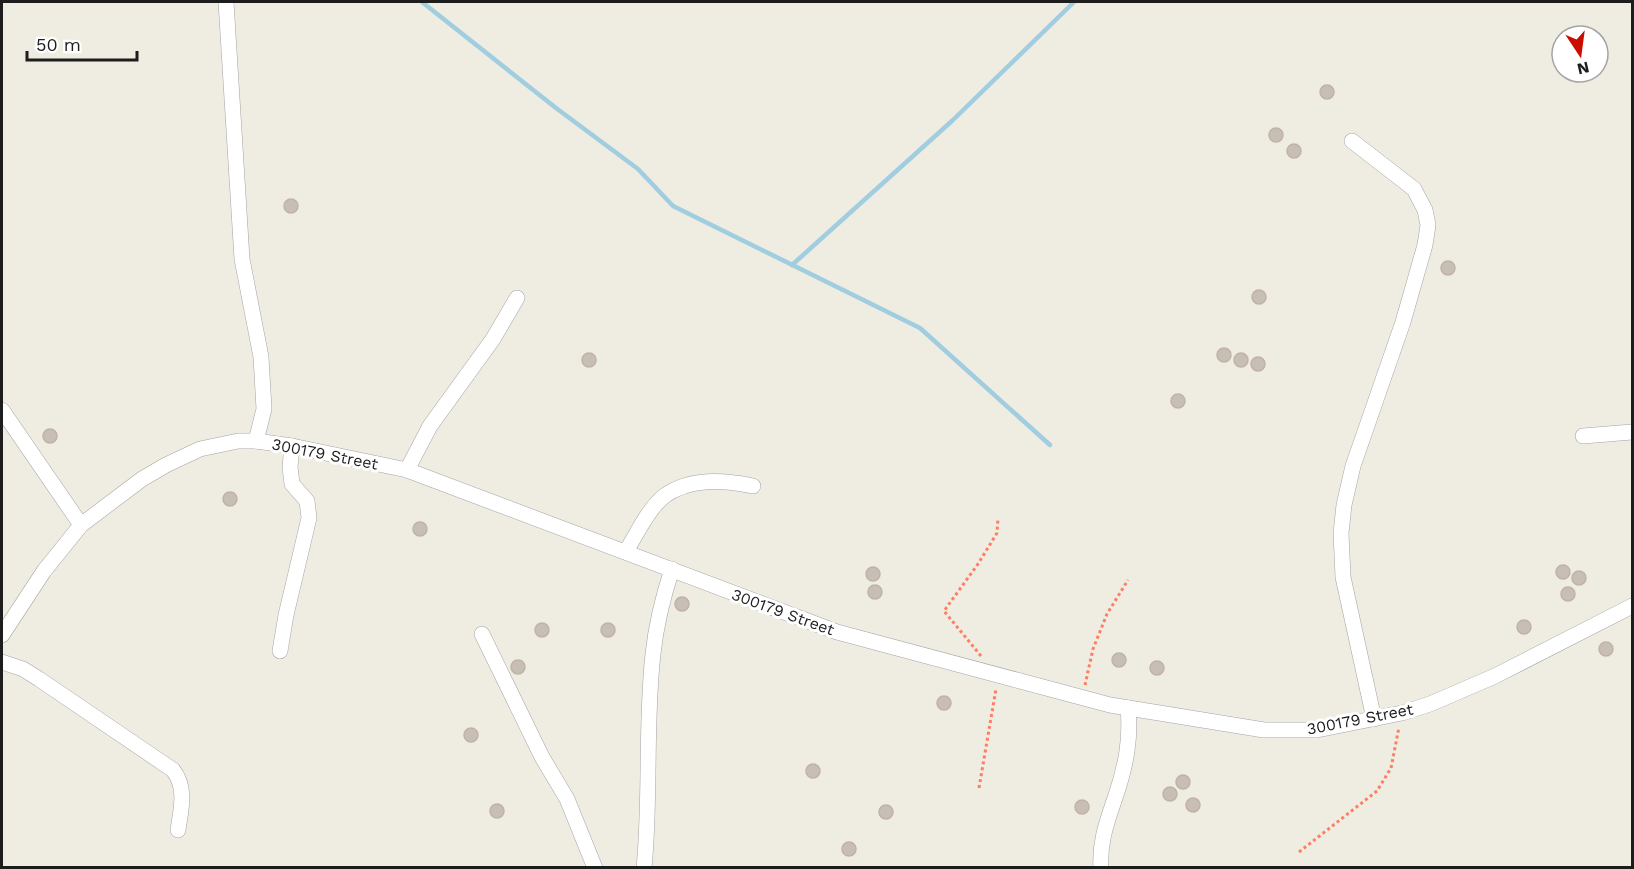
<svg xmlns="http://www.w3.org/2000/svg" width="1634" height="869" font-family="'Work Sans',sans-serif">
  <style>
    .lines { fill: none; stroke-linecap: round; stroke-linejoin: round }
    .stream { stroke: #a0cddf; stroke-width: 4.5 }
    .building { fill: #c7beb5; stroke: #c1b3a4; stroke-width: 1.5 }
    .street-casing { stroke: #a4a4a4; stroke-width: 16 }
    .path { stroke: #ff7e63; stroke-width: 3; stroke-dasharray: 3 3; stroke-linecap: butt }
    .street { stroke: #fff; stroke-width: 15 }
    .labels { text-anchor: middle; dominant-baseline: central; stroke-width: 6; stroke-linejoin: round; paint-order: stroke }
    .street-label { font-size: 16px; fill: #1d1d1d; stroke: #fff }
  </style>
  <rect width="100%" height="100%" fill="#efece2"/>
  <g class="lines">
    <g class="stream">
      <path d="M422 2 556 108 638 169 673 206 920 328 1050 445"/>
      <path d="M792 265 953 120 1074 2"/>
    </g>
  </g>
  <g class="building">
    <circle cx="1327" cy="92" r="7"/>
    <circle cx="1276" cy="135" r="7"/>
    <circle cx="1294" cy="151" r="7"/>
    <circle cx="291" cy="206" r="7"/>
    <circle cx="1448" cy="268" r="7"/>
    <circle cx="1259" cy="297" r="7"/>
    <circle cx="1224" cy="355" r="7"/>
    <circle cx="589" cy="360" r="7"/>
    <circle cx="1241" cy="360" r="7"/>
    <circle cx="1258" cy="364" r="7"/>
    <circle cx="1178" cy="401" r="7"/>
    <circle cx="50" cy="436" r="7"/>
    <circle cx="230" cy="499" r="7"/>
    <circle cx="420" cy="529" r="7"/>
    <circle cx="1563" cy="572" r="7"/>
    <circle cx="873" cy="574" r="7"/>
    <circle cx="1579" cy="578" r="7"/>
    <circle cx="875" cy="592" r="7"/>
    <circle cx="1568" cy="594" r="7"/>
    <circle cx="682" cy="604" r="7"/>
    <circle cx="1524" cy="627" r="7"/>
    <circle cx="608" cy="630" r="7"/>
    <circle cx="542" cy="630" r="7"/>
    <circle cx="1606" cy="649" r="7"/>
    <circle cx="1119" cy="660" r="7"/>
    <circle cx="518" cy="667" r="7"/>
    <circle cx="1157" cy="668" r="7"/>
    <circle cx="944" cy="703" r="7"/>
    <circle cx="471" cy="735" r="7"/>
    <circle cx="813" cy="771" r="7"/>
    <circle cx="1183" cy="782" r="7"/>
    <circle cx="1170" cy="794" r="7"/>
    <circle cx="1193" cy="805" r="7"/>
    <circle cx="1082" cy="807" r="7"/>
    <circle cx="497" cy="811" r="7"/>
    <circle cx="886" cy="812" r="7"/>
    <circle cx="849" cy="849" r="7"/>
  </g>
  <g class="lines">
    <defs>
      <g id="street">
        <path d="M226 2 242 259 261 357 264 409 256 441"/>
        <path d="M1352 141 1414 189 1425 210 1428 225 1425 245 1403 322 1353 466 1344 505 1341 533 1343 577 1374 719"/>
        <path d="M2 410 81 525"/>
        <path d="M1583 436 1632 432"/>
        <path d="M407 470 430 426 493 339 517 298"/>
        <path d="M626 551C637 534 647 511 663 497 689 477 724 480 753 486"/>
        <path d="M482 634 542 757 567 799 595 868"/>
        <path d="M2 635 44 571 81 525 142 479 166 465 200 449 238 441H256L292 446 407 470 837 632 1110 705 1264 730H1317L1402 713 1430 704 1495 676 1632 606"/>
        <path d="M280 651 286 615 309 518 307 501 292 484 290 467 292 446"/>
        <path d="M2 662 23 669 39 679 173 770C187 788 181 809 178 830"/>
        <path d="M644 868C651 797 645 725 653 654 656 625 663 597 672 569"/>
        <path d="M1101 868C1099 841 1108 819 1116 795 1126 765 1131 739 1128 708"/>
      </g>
    </defs>
    <use href="#street" class="street-casing"/>
    <g class="path">
      <path d="M981 656 944 611 978 564 997 533 998 518"/>
      <path d="M1085 685 1093 649 1107 614 1128 580"/>
      <path d="M979 788 996 689"/>
      <path d="M1299 852 1377 791 1391 768 1399 727"/>
    </g>
    <use href="#street" class="street"/>
  </g>
  <g class="labels">
    <g class="street-label">
      <text transform="translate(325 454) rotate(11)">300179 Street</text>
      <text transform="translate(783 612) rotate(20)">300179 Street</text>
      <text transform="translate(1360 719) rotate(-11)">300179 Street</text>
    </g>
  </g>
  <rect width="1634" height="869" fill="none" stroke="#1d1d1d" stroke-width="6"/>
  <g transform="translate(1580 54) rotate(167)"><circle r="28" fill="#ffffff" stroke="#a5a5a5" stroke-width="1.5"/>
  <path d="M0-4.5L10 22L0 15L-10 22Z" fill="#ca0d00"/>
  <text y="-9" font-size="16" font-weight="bold" text-anchor="middle" fill="#1d1d1d">N</text>
  </g>
  <path d="M27 51v9h110v-9" fill="none" stroke="#1d1d1d" stroke-width="3"/>
  <text x="36" y="51" font-size="18" fill="#1d1d1d" stroke="#ffffff" stroke-width="4.5" paint-order="stroke">50 m</text>
</svg>
